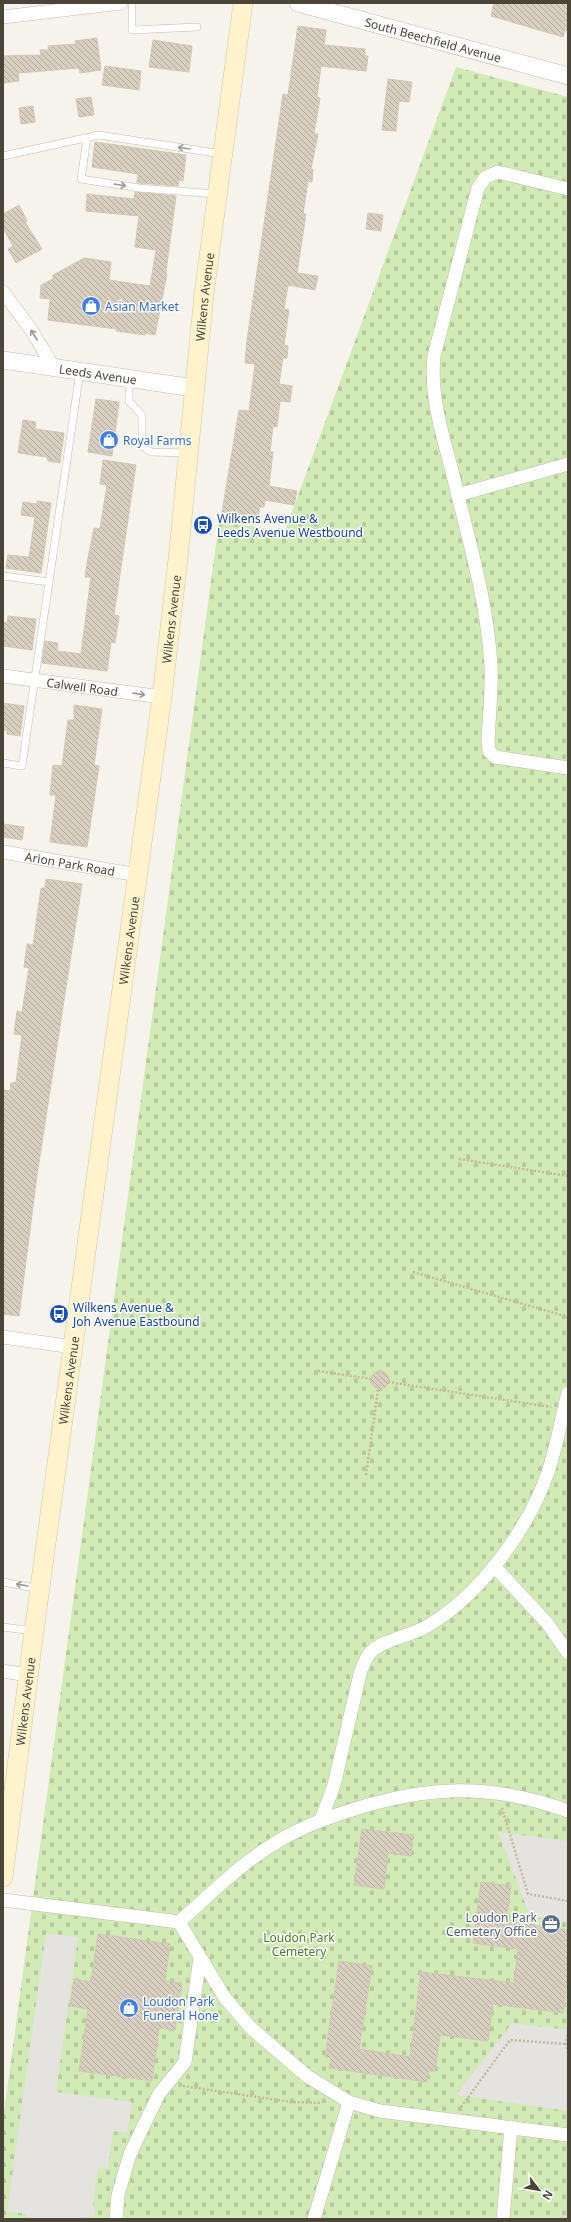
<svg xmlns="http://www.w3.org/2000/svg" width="571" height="2222" font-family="'Noto Sans',sans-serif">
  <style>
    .cemetery { fill: url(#cemetery-stones) }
    .parking { fill: #e5e3e0 }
    .building { fill: url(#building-back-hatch); stroke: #d3c7b4 }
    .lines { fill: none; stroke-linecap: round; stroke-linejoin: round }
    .service-casing { stroke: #c2bbae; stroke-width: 8 }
    .minor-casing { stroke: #c2bbae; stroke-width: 14 }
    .tertiary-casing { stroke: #c2bbae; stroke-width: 18 }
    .secondary-casing { stroke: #d6c79b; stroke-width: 20 }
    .path { stroke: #c4b79f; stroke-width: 2.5; stroke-dasharray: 2 2; stroke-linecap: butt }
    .service { stroke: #fff; stroke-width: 7 }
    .minor { stroke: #fff; stroke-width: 13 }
    .tertiary { stroke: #fff; stroke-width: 17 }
    .secondary { stroke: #fff3cd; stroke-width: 19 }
    .oneway { stroke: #9c9892 }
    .labels { text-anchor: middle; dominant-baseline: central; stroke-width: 3; stroke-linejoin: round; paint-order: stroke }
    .street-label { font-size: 12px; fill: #4b4439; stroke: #fff }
    .shop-label { font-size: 12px; fill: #366cbe; stroke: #fff; text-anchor: start }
    .transit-label { font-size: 12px; fill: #164399; stroke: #fff; text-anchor: start }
    .service-label { font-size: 12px; fill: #4e5e75; stroke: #fff; text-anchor: end }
    .park-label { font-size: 12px; fill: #4a7f2a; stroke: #fff }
  </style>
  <defs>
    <pattern id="cemetery-stones" width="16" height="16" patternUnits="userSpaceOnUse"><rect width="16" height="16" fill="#d2eab5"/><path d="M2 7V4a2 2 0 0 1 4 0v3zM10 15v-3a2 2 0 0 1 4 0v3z" fill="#b6ca9c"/></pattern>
    <pattern id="building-back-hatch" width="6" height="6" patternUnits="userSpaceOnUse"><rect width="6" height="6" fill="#d8cfc1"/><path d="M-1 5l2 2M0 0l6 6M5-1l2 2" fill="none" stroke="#b1aa9e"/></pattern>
  </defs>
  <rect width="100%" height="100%" fill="#f6f3ec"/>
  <path class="cemetery" d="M456 67 568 97V2219H3V2120L219 522 285 531Z"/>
  <g class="parking">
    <path d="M498 1832 568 1841V1922L530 1917Z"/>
    <path d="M46 1933 78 1937 56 2092 132 2102 127 2133 113 2131 108 2169 98 2168 93 2203 96 2215 79 2219H28L26 2214 7 2211Z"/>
    <path d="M512 2023 568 2030V2111L456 2095Z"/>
  </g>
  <g class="building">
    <path d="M494 3H568V31L565 30 563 37 491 16Z"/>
    <path d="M298 26 326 30 324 45 365 49V56H368L366 71 321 66 317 97 320 98 314 134H318L311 169H313L312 182 308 181 303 214H306L297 273 318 276 315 290 288 285 284 309 289 310 284 345 288 346 287 358H283L279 384 292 386 290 402 280 401 277 427 273 426 270 452H273L269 486 297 491 294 505 265 500 264 507H260L258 517 222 512 239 410 249 411 255 364 245 363 247 340 283 94 288 95Z"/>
    <path d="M97 38 101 70 80 73 79 68 18 73 19 81 3 83V56L41 55 40 50H49L48 46 76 44 75 41Z"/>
    <path d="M153 40 192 46 189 72 149 67Z"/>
    <path d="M105 66 141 71 139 90 102 85Z"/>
    <path d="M388 79 412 82 409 102 399 101 396 131 382 130Z"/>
    <path d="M91 97 94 115 79 117 76 99Z"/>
    <path d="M33 106 35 122 21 124 19 108Z"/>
    <path d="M95 142 186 155 183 181 179 180 178 186 140 183H137L138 174 92 167Z"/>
    <path d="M135 192 176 196 167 264 166 274H167L155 335 145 333V335L116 331V329L48 320 50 299 40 298 41 285 53 279V275L84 258 111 262 109 280 150 286 156 250 135 247 139 216 86 211 87 194 134 199Z"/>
    <path d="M19 205 27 221 25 222 42 249 16 263 8 249 13 246 12 244 3 228V214Z"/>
    <path d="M368 213 383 215 381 231 366 229Z"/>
    <path d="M96 399 119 402 112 456 88 452Z"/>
    <path d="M23 420 36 422 35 429 64 433 60 463 48 461 47 457 18 453Z"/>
    <path d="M103 460 136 465 114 615 119 616 115 643 111 642 107 671 42 663 45 641 58 643 57 651 81 654 91 577H85L87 563 94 528 100 529 107 485 100 484Z"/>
    <path d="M37 501 51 503 41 573 6 568 8 555 29 557 35 517 21 515 23 502 37 504Z"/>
    <path d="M8 616 36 619 32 650 3 646V622L7 623Z"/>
    <path d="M3 703 24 706 20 736 7 734V730H3Z"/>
    <path d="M74 705 102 709 94 765 99 766 87 847 50 842 56 795H50L53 765 62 766 68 720H74Z"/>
    <path d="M3 824 24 827 22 840 3 837Z"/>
    <path d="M46 879 82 884 37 1175 19 1316 3 1314V1097L4 1090 10 1091 11 1083 16 1082 22 1035 14 1034 17 1011 22 1012 29 968 24 967 27 944 33 945 41 888H45Z"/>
    <circle cx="380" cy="1380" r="9"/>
    <path d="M362 1829 413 1835 411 1856 388 1853 384 1889 354 1885Z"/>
    <path d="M481 1882 511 1886 506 1922 568 1930V1974L563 2013 493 2004 488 2041 440 2035 435 2071H429L427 2082 329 2068 331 2058 325 2057 339 1961 372 1966 359 2049 410 2057 421 1972 514 1983 518 1949 473 1943Z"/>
    <path d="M98 1934 170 1944 165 1981 182 1983 175 2030 159 2028 152 2081 79 2071 88 2009 70 2006 74 1979 91 1982Z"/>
  </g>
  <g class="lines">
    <defs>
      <g id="service">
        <path d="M132 3V30L197 27"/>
        <path d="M87 138 81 179 139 188 217 194"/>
        <path d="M3 156 99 135 222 154"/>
        <path d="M129 378V401L142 415V446L151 452 188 453"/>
        <path d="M3 576 49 582"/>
        <path d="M3 763 22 766 80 371"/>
        <path d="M3 1582 40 1589"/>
        <path d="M3 1627 33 1631"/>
      </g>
      <g id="minor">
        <path d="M3 17 121 3"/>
        <path d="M568 189 498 172 486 177 478 188 434 356C429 404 448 449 458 496 472 551 488 609 491 666 492 691 489 717 488 742L489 751 495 757 568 768"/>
        <path d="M3 292 32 331 54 368"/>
        <path d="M458 495 568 464"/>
        <path id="s1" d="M3 676 162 697"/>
        <path id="s2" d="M3 852 138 875"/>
        <path d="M3 1337 73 1347"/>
        <path d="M494 1566 547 1623 568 1653"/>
        <path d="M3 1671 28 1675"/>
        <path d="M321 1820 334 1785 361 1670C364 1665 366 1658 369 1654 382 1639 413 1636 429 1625 481 1594 529 1528 548 1472 557 1446 561 1419 568 1393"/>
        <path d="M3 1900 179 1922C209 1896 238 1866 272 1845 295 1830 323 1819 349 1811 427 1785 491 1783 568 1811"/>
        <path d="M179 1922 225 1998 251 2028 307 2076 349 2102 380 2111 568 2135"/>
        <path d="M116 2219 118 2195 130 2154 159 2094 185 2062 200 1958"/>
        <path d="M314 2219 349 2102"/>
        <path d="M503 2219 511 2127"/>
      </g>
      <g id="tertiary">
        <path id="s3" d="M298 3 568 76"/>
        <path id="s4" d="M3 360 194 388"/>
      </g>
      <g id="secondary">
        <path id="s5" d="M3 1877 34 1631 162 697 178 559 204 294 243 3"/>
      </g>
    </defs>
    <use href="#service" class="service-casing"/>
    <use href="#minor" class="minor-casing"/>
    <use href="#tertiary" class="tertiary-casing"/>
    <use href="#secondary" class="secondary-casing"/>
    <g class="path">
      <path d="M459 1159 568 1176"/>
      <path d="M413 1272 568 1317"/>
      <path d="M318 1371 372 1379"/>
      <path d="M388 1382 551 1407"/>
      <path d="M366 1475 378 1390"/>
      <path d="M502 1808 528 1894 568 1901"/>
      <path d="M568 2031 566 2044 568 2051"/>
      <path d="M183 2086 291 2102 322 2103"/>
      <path d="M461 2107 510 2040 566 2044"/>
    </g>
    <use href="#service" class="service"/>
    <use href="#minor" class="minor"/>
    <use href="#tertiary" class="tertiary"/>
    <use href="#secondary" class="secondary"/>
  </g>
  <defs><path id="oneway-shaft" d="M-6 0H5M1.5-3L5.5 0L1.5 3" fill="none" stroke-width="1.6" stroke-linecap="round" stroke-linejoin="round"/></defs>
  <g class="oneway">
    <use href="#oneway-shaft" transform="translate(184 148) rotate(-171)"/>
    <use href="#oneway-shaft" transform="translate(120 185) rotate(9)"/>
    <use href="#oneway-shaft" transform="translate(34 335) rotate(-123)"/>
    <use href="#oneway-shaft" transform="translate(139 694) rotate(8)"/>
    <use href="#oneway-shaft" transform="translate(22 1585) rotate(-170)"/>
  </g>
  <defs>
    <symbol id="shop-disc" viewBox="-11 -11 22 22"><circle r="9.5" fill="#3f7fe0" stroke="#fff"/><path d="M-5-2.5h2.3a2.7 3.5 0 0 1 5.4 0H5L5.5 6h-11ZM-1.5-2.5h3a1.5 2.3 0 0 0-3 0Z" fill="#fff"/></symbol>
    <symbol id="bus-disc" viewBox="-11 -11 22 22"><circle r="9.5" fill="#1a4fb4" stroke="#fff"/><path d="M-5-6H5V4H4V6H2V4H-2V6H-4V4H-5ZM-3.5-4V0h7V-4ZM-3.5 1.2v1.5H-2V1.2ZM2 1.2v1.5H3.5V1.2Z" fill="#fff"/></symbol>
    <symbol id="office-disc" viewBox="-11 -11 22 22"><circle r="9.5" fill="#5c6f8a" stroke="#fff"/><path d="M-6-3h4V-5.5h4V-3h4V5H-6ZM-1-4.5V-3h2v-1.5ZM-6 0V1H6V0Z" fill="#fff"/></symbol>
  </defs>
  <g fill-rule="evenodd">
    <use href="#shop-disc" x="80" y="295" width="22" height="22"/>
    <use href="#shop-disc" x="98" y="429" width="22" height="22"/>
    <use href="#bus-disc" x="192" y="514" width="22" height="22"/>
    <use href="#bus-disc" x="48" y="1303" width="22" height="22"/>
    <use href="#office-disc" x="540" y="1913" width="22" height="22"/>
    <use href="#shop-disc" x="118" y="1997" width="22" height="22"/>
  </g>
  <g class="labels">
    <g class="street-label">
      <text stroke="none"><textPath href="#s3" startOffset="140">South Beechfield Avenue</textPath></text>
      <text stroke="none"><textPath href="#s5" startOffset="1593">Wilkens Avenue</textPath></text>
      <text stroke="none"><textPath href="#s4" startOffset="96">Leeds Avenue</textPath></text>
      <text stroke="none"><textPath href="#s5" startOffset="1269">Wilkens Avenue</textPath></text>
      <text stroke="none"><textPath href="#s1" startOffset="80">Calwell Road</textPath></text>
      <text stroke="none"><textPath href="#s2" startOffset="68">Arion Park Road</textPath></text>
      <text stroke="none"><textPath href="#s5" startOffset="945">Wilkens Avenue</textPath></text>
      <text stroke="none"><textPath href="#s5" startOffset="501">Wilkens Avenue</textPath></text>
      <text stroke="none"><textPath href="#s5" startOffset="177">Wilkens Avenue</textPath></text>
    </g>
    <g class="shop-label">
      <text x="105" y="306">Asian Market</text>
      <text x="123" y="440">Royal Farms</text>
      <text x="143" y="2001">Loudon Park<tspan x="143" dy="14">Funeral Hone</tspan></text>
    </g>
    <g class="transit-label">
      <text x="217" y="518">Wilkens Avenue &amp;<tspan x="217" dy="14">Leeds Avenue Westbound</tspan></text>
      <text x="73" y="1307">Wilkens Avenue &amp;<tspan x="73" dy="14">Joh Avenue Eastbound</tspan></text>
    </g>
    <g class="service-label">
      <text x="537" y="1917">Loudon Park<tspan x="537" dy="14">Cemetery Office</tspan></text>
    </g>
    <g class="park-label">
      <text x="299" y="1937">Loudon Park<tspan x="299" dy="14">Cemetery</tspan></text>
    </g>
  </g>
  <rect width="571" height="2222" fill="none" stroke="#4b4439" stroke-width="8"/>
  <g transform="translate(539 2190) rotate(121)" stroke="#ffffff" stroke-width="3" paint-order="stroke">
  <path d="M0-3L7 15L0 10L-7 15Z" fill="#4b4439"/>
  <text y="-6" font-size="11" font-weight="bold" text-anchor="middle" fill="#4b4439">N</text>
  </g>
</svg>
